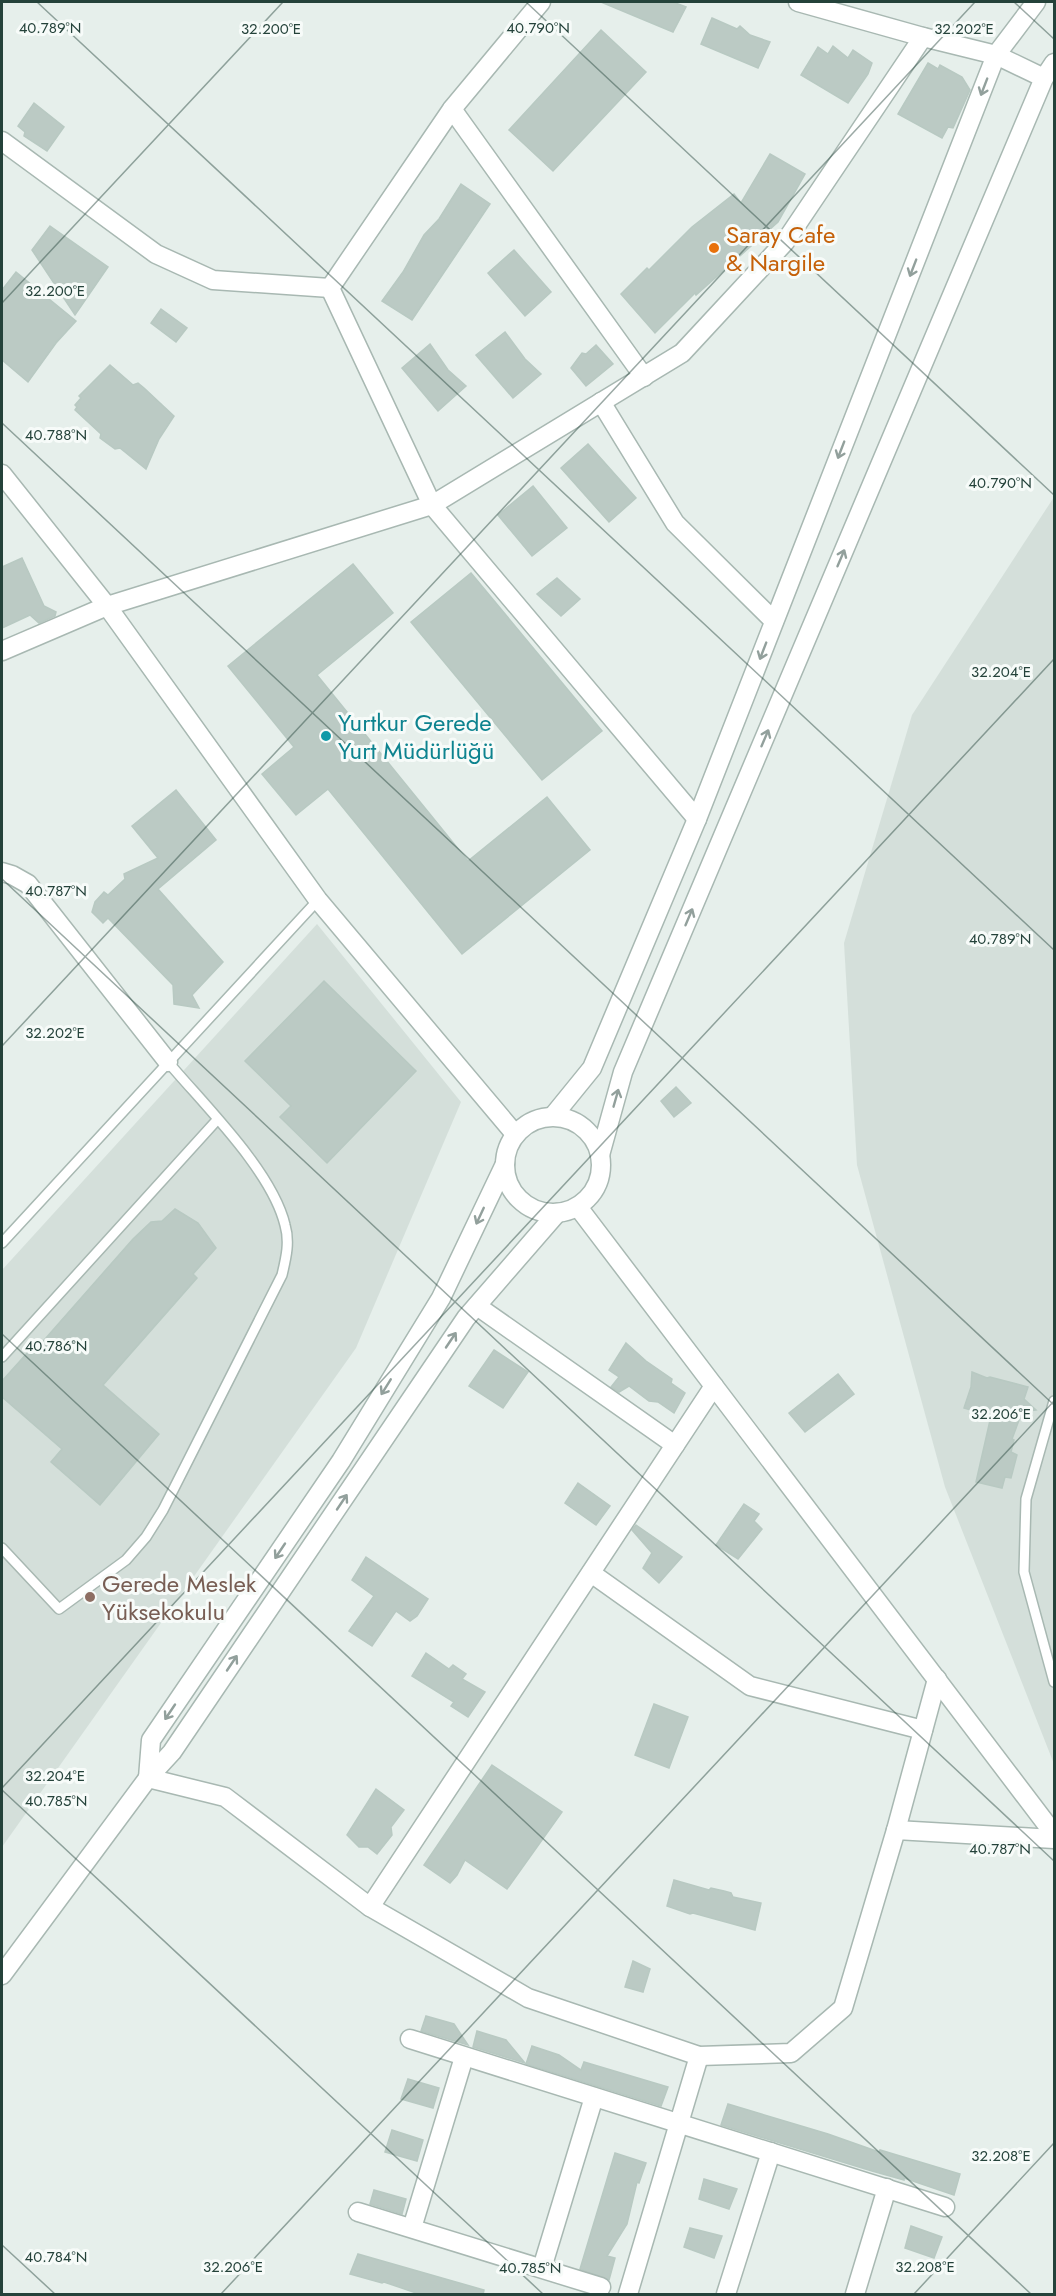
<svg xmlns="http://www.w3.org/2000/svg" width="1056" height="2296" font-family="Jost,sans-serif">
  <style>
    .built { fill: #d4dfda }
    .building { fill: #bbcac4; stroke: #b8c9c2; stroke-width: 1.5 }
    .lines { fill: none; stroke-linecap: round; stroke-linejoin: round }
    .service-casing { stroke: #a8b8b2; stroke-width: 12 }
    .minor-casing { stroke: #a8b8b2; stroke-width: 21 }
    .tertiary-casing { stroke: #a8b8b2; stroke-width: 21 }
    .service { stroke: #fff; stroke-width: 9 }
    .minor { stroke: #fff; stroke-width: 18 }
    .tertiary { stroke: #fff; stroke-width: 18 }
    .oneway { stroke: #92a09c }
    .ticks { fill: none; stroke: #24423a; stroke-width: 1.5; stroke-opacity: 0.45 }
    .food-dot { fill: #e8710a; stroke: #f7fbf9; stroke-width: 2 }
    .culture-dot { fill: #0f9aa8; stroke: #f7fbf9; stroke-width: 2 }
    .education-dot { fill: #8d6e63; stroke: #f7fbf9; stroke-width: 2 }
    .labels { text-anchor: middle; dominant-baseline: central; stroke-width: 6; stroke-linejoin: round; paint-order: stroke }
    .food-label { font-size: 24px; fill: #c56008; stroke: #f7fbf9; text-anchor: start }
    .culture-label { font-size: 24px; fill: #0d838f; stroke: #f7fbf9; text-anchor: start }
    .education-label { font-size: 24px; fill: #785e54; stroke: #f7fbf9; text-anchor: start }
    .ticks-label { font-size: 15px; text-anchor: middle; fill: #24423a; stroke: #f7fbf9; stroke-width: 6; stroke-linejoin: round; paint-order: stroke }
  </style>
  <rect width="100%" height="100%" fill="#e6efeb"/>
  <g class="built">
    <path d="M1054 497V1764L945 1487 857 1165 844 943 912 715Z"/>
    <path d="M317 924 461 1102 356 1348 2 1847V1270Z"/>
  </g>
  <g class="building">
    <path d="M601 2H673L686 7 673 32Z"/>
    <path d="M712 18 737 29 740 26 750 35 770 42 758 68 701 44Z"/>
    <path d="M601 30 646 72 553 171 509 130Z"/>
    <path d="M833 46 848 58 853 50 872 63 868 74 848 103 801 75 818 47 828 54Z"/>
    <path d="M928 63 938 69 940 65 962 77 970 90 953 128 948 127 942 138 898 114Z"/>
    <path d="M34 103 64 127 47 151 24 136 25 132 18 126Z"/>
    <path d="M770 154 805 174 778 222 696 295 695 293 655 333 621 294 647 268 649 270 692 227 734 194 741 203Z"/>
    <path d="M461 184 490 204 412 320 382 301 403 272 424 235 439 219Z"/>
    <path d="M50 226 108 267 75 315 32 250Z"/>
    <path d="M514 250 551 292 525 316 488 273Z"/>
    <path d="M16 272 76 321 56 343 28 382 2 360V290Z"/>
    <path d="M161 309 187 328 176 342 151 323Z"/>
    <path d="M505 332 525 359 541 374 513 398 476 355Z"/>
    <path d="M430 344 448 370 466 386 438 411 402 368Z"/>
    <path d="M596 345 613 364 586 386 571 368 582 353 586 354Z"/>
    <path d="M110 365 133 385 138 383 144 388 174 416 159 439 146 469 120 448 115 449 100 438 101 434 75 410 77 407 75 405 81 398 79 396Z"/>
    <path d="M588 444 636 498 609 522 561 468Z"/>
    <path d="M533 486 567 528 532 556 498 515Z"/>
    <path d="M22 558 44 606 56 612 55 616 39 623 30 615 2 628V567Z"/>
    <path d="M353 564 393 613 317 675 468 861 547 797 590 850 462 954 328 789 296 815 262 774 294 747 228 666Z"/>
    <path d="M471 573 602 731 542 780 411 622Z"/>
    <path d="M557 578 580 599 561 616 537 594Z"/>
    <path d="M176 790 216 840 158 889 223 962 192 995 199 1008 174 1004 173 985 108 918 103 923 92 912 95 902 104 892 108 895 125 879 124 874 158 858 132 826Z"/>
    <path d="M324 981 416 1071 327 1163 280 1117 291 1106 245 1061Z"/>
    <path d="M676 1087 691 1103 674 1117 661 1101Z"/>
    <path d="M175 1209 198 1223 216 1248 193 1274 197 1278 103 1385 159 1434 100 1505 51 1462 62 1449 2 1397V1381L28 1352 31 1355 133 1239 151 1222 162 1221Z"/>
    <path d="M626 1343 646 1361 672 1379 671 1383 685 1393 674 1413 658 1402 649 1401 629 1386 619 1392 611 1387 619 1377 609 1370Z"/>
    <path d="M494 1350 528 1372 503 1408 469 1386Z"/>
    <path d="M972 1372 987 1378 990 1377 1028 1387 1024 1399 1036 1410 1022 1412 1012 1439 1014 1440 1011 1452 1017 1455 1011 1478 1005 1477 1002 1488 976 1482 991 1416 964 1408 971 1387Z"/>
    <path d="M838 1374 854 1394 805 1432 789 1413Z"/>
    <path d="M578 1483 610 1506 596 1525 565 1503Z"/>
    <path d="M744 1504 759 1514 754 1521 762 1529 738 1559 716 1545Z"/>
    <path d="M636 1525 682 1557 659 1583 643 1568 652 1553 632 1530Z"/>
    <path d="M366 1557 428 1599 417 1616 410 1621 396 1611 372 1646 349 1631 374 1596 352 1580Z"/>
    <path d="M426 1653 449 1669 453 1665 466 1674 462 1679 485 1692 468 1717 451 1706 454 1702 412 1676Z"/>
    <path d="M654 1704 688 1717 669 1768 635 1755Z"/>
    <path d="M492 1765 562 1812 507 1889 465 1860 457 1875 450 1883 424 1865Z"/>
    <path d="M376 1789 404 1810 391 1827 392 1835 377 1854 368 1847H359L347 1835Z"/>
    <path d="M674 1880 709 1890 711 1888 724 1891 731 1893 733 1897 761 1903 755 1930 693 1913 690 1914 667 1906Z"/>
    <path d="M633 1961 650 1969 643 1992 625 1987Z"/>
    <path d="M426 2016 454 2024 468 2045 421 2031Z"/>
    <path d="M477 2031 506 2040 525 2063 473 2047Z"/>
    <path d="M532 2046 559 2055 581 2070 584 2062 668 2087 661 2106 526 2064Z"/>
    <path d="M408 2079 439 2088 433 2108 401 2099Z"/>
    <path d="M728 2104 828 2134 879 2152 880 2150 960 2174 954 2195 904 2178V2180L872 2171 721 2125Z"/>
    <path d="M392 2130 423 2140 417 2161 385 2152Z"/>
    <path d="M615 2153 646 2163 639 2183 637 2182 627 2224 607 2256 615 2258 609 2280 580 2269Z"/>
    <path d="M704 2179 737 2189 729 2209 699 2199Z"/>
    <path d="M374 2190 406 2199 402 2214 370 2204Z"/>
    <path d="M911 2226 942 2237 934 2258 905 2248Z"/>
    <path d="M690 2228 722 2236 714 2258 684 2247Z"/>
    <path d="M358 2254 484 2290 483 2295H422L384 2282 382 2283 350 2274Z"/>
  </g>
  <g class="lines">
    <defs>
      <g id="service">
        <path d="M2 1243 318 900"/>
        <path d="M2 1357 217 1120"/>
        <path d="M1054 1401 1026 1499 1024 1572 1054 1682"/>
        <path d="M2 1548 59 1609 126 1560 146 1537 163 1510 282 1275C286 1258 290 1242 285 1225 272 1171 205 1106 168 1062"/>
      </g>
      <g id="minor">
        <path d="M541 2 452 109 330 288 432 505 697 819"/>
        <path d="M798 2 923 37 996 55 1044 78"/>
        <path d="M452 109 644 377"/>
        <path d="M2 141 156 254 213 280 330 288"/>
        <path d="M601 402 675 523 774 621"/>
        <path d="M2 474 107 606 2 651"/>
        <path d="M2 872 12 875 28 884 168 1062"/>
        <path d="M515 1134 318 900 107 606 432 505 682 353 785 242 923 37"/>
        <path d="M477 1306 675 1445"/>
        <path d="M591 1573 750 1686 923 1730"/>
        <path d="M148 1778 225 1797 370 1907 528 1998 699 2056 791 2053 843 2008 896 1830 1054 1839"/>
        <path d="M896 1830 937 1679"/>
        <path d="M370 1907 714 1386"/>
        <path d="M410 2039 945 2207"/>
        <path d="M358 2212 601 2287"/>
        <path d="M412 2228 464 2057"/>
        <path d="M542 2268 594 2097"/>
        <path d="M628 2294 699 2056"/>
        <path d="M726 2294 771 2152"/>
        <path d="M855 2294 887 2188"/>
      </g>
      <g id="tertiary">
        <path d="M553 1116 592 1068 697 819 996 55 1036 2"/>
        <circle cx="553" cy="1165" r="48"/>
        <path d="M600 1155 623 1072 1044 78 1054 63"/>
        <path d="M578 1207 1054 1834"/>
        <path d="M148 1778 151 1740 341 1461 441 1298 505 1164"/>
        <path d="M2 1975 148 1778 172 1752 466 1318 557 1213"/>
      </g>
    </defs>
    <use href="#service" class="service-casing"/>
    <use href="#minor" class="minor-casing"/>
    <use href="#tertiary" class="tertiary-casing"/>
    <use href="#service" class="service"/>
    <use href="#minor" class="minor"/>
    <use href="#tertiary" class="tertiary"/>
  </g>
  <defs><path id="oneway-shaft" d="M-6 0H5M1.5-3L5.5 0L1.5 3" fill="none" stroke-width="1.6" stroke-linecap="round" stroke-linejoin="round" transform="scale(1.5)"/></defs>
  <g class="oneway">
    <use href="#oneway-shaft" transform="translate(984 87) rotate(111)"/>
    <use href="#oneway-shaft" transform="translate(913 268) rotate(111)"/>
    <use href="#oneway-shaft" transform="translate(841 450) rotate(111)"/>
    <use href="#oneway-shaft" transform="translate(841 558) rotate(-67)"/>
    <use href="#oneway-shaft" transform="translate(763 651) rotate(111)"/>
    <use href="#oneway-shaft" transform="translate(765 738) rotate(-67)"/>
    <use href="#oneway-shaft" transform="translate(689 917) rotate(-67)"/>
    <use href="#oneway-shaft" transform="translate(616 1098) rotate(-74)"/>
    <use href="#oneway-shaft" transform="translate(480 1216) rotate(115)"/>
    <use href="#oneway-shaft" transform="translate(451 1340) rotate(-56)"/>
    <use href="#oneway-shaft" transform="translate(386 1387) rotate(122)"/>
    <use href="#oneway-shaft" transform="translate(342 1502) rotate(-56)"/>
    <use href="#oneway-shaft" transform="translate(280 1551) rotate(124)"/>
    <use href="#oneway-shaft" transform="translate(232 1663) rotate(-56)"/>
    <use href="#oneway-shaft" transform="translate(170 1712) rotate(124)"/>
  </g>
  <path class="ticks" d="M37 2 1054 950M526 2 1054 495M1014 2 1054 39M2 303 283 2M2 423 1054 1405M2 879 1054 1861M2 1046 975 2M2 1334 1031 2294M2 1788 1054 659M2 1790 543 2294M2 2245 55 2294M221 2294 1054 1401M914 2294 1054 2143"/>
  <circle class="food-dot" cx="714" cy="248" r="6"/>
  <circle class="culture-dot" cx="326" cy="736" r="6"/>
  <circle class="education-dot" cx="90" cy="1597" r="6"/>
  <g class="labels">
    <g class="food-label">
      <text x="726" y="234">Saray Cafe<tspan x="726" dy="28">&amp; Nargile</tspan></text>
    </g>
    <g class="culture-label">
      <text x="338" y="722">Yurtkur Gerede<tspan x="338" dy="28">Yurt Müdürlüğü</tspan></text>
    </g>
    <g class="education-label">
      <text x="102" y="1583">Gerede Meslek<tspan x="102" dy="28">Yüksekokulu</tspan></text>
    </g>
  </g>
  <g class="ticks-label">
    <text x="50" y="33">40.789°N</text>
    <text x="538" y="33">40.790°N</text>
    <text x="271" y="34">32.200°E</text>
    <text x="964" y="34">32.202°E</text>
    <text x="55" y="296">32.200°E</text>
    <text x="56" y="440">40.788°N</text>
    <text x="1000" y="488">40.790°N</text>
    <text x="1001" y="677">32.204°E</text>
    <text x="56" y="896">40.787°N</text>
    <text x="1000" y="944">40.789°N</text>
    <text x="55" y="1038">32.202°E</text>
    <text x="56" y="1351">40.786°N</text>
    <text x="1001" y="1419">32.206°E</text>
    <text x="55" y="1781">32.204°E</text>
    <text x="56" y="1806">40.785°N</text>
    <text x="1000" y="1854">40.787°N</text>
    <text x="1001" y="2161">32.208°E</text>
    <text x="56" y="2262">40.784°N</text>
    <text x="233" y="2272">32.206°E</text>
    <text x="925" y="2272">32.208°E</text>
    <text x="530" y="2273">40.785°N</text>
  </g>
  <rect width="1056" height="2296" fill="none" stroke="#24423a" stroke-width="6"/>
</svg>
